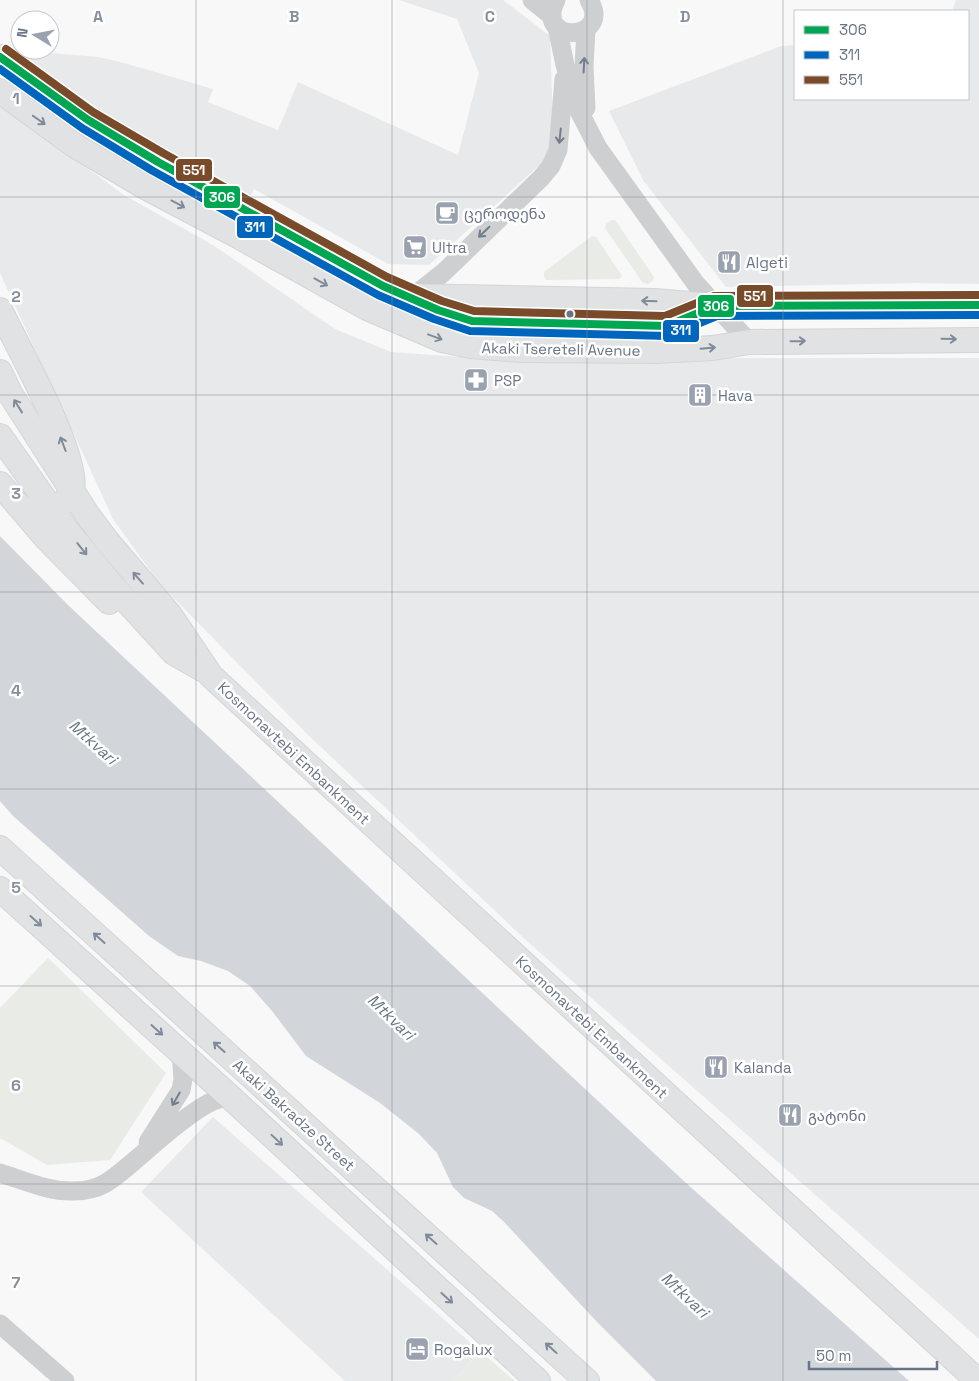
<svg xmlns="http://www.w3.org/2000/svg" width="979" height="1381" font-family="'Space Grotesk','Noto Sans Georgian',sans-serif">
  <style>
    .built { fill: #e8e9ea }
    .green { fill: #e8ebe6 }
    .water { fill: #d2d6db }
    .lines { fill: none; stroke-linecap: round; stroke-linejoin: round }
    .major-casing { stroke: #d4d5d6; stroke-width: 26 }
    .minor { stroke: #cecfd1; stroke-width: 19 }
    .major { stroke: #e1e2e3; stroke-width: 24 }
    .bus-1-casing { stroke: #fff; stroke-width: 11 }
    .bus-2-casing { stroke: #fff; stroke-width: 11 }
    .bus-3-casing { stroke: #fff; stroke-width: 11 }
    .bus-1 { stroke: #00a651; stroke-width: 8 }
    .bus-2 { stroke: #0065bd; stroke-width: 8 }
    .bus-3 { stroke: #7a4b2a; stroke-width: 8 }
    .oneway { stroke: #737d8e }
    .oneway2 { stroke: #818a99 }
    .grid { fill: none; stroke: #87909f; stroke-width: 1; stroke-opacity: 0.55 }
    .bus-dot { fill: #697487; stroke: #fff; stroke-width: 2 }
    .labels { text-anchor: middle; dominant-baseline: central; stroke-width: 5; stroke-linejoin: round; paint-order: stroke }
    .poi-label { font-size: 15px; fill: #697487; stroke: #fff; text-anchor: start }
    .street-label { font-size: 15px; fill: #697487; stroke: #fff }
    .water-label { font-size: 16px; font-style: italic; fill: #657582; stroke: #fff }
    .grid-label { font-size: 16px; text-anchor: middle; font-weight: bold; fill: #87909f; stroke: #fff; stroke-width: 5; stroke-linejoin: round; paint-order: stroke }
    .line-badge { stroke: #fff; stroke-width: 2 }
    .badge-label { font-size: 14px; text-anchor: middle; font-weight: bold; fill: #fff }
  </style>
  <rect width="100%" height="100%" fill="#f8f8f8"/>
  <g class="built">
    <path d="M399 0H503L550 36 554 152 429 265 388 264 254 189 250 198 183 164 102 118 19 56 25 51 99 57 128 64 213 89 208 102 278 130 298 82 458 155 479 73 457 19Z"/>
    <path d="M956 0H979V284L916 283 726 287 643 180 609 111 781 46 795 45V99H968V11H952Z"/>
    <path d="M0 104 124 195 213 245 335 329 391 352 474 358H979V1339L529 943 308 735 159 583 113 519 0 273Z"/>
    <path d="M213 1117 480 1351 453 1381H345L141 1192Z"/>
  </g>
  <g class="green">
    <path d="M612 220H615L654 277 653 281 648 284 643 283 605 228 606 224Z"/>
    <path d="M592 236 596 237 622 276 619 279 546 280 544 276V272Z"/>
    <path d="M48 958 166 1073 110 1160 47 1165 0 1138V1008Z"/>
    <path d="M480 1351 515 1381H453Z"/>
  </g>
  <path class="water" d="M0 536 69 606 462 974 686 1183 909 1381H656L597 1322 504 1222 492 1211 464 1198 453 1187 437 1153 419 1134 380 1103 306 1056 272 1011 250 986 228 971 201 961 178 956 149 936 13 816 0 801Z"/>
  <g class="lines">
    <defs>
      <g id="major">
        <path d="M0 57 50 95 119 140 383 286 409 296 655 301 715 306 979 305"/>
        <path d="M0 91 74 145 145 187 236 235 367 308 442 340 471 346 521 350 656 351 713 348 749 342 979 340"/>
        <path d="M0 310C17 345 80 457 72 490 71 495 68 499 64 502 51 514 37 511 21 508"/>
        <path d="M0 372 11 395 87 514 107 541 170 615 211 676 978 1381"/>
        <path d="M0 436 65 528 111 584 174 653 204 670"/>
        <path d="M0 484 47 539 109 602"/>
        <path d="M0 848 587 1381"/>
        <path d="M0 889 229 1096 538 1381"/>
      </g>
    </defs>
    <use href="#major" class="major-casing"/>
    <g class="minor">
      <path d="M532 0 552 16"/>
      <path d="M556 0C533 46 614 41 589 0"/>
      <path d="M557 27 565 65 579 111 598 148 696 284 749 342"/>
      <path d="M586 29 584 67 586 108"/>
      <path d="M409 296 420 291 444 272 541 178 551 166 558 150 564 79"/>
      <path d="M148 1142 181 1090 183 1079 181 1051"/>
      <path d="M0 1173C23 1180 49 1192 74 1191 104 1191 117 1175 139 1157 157 1141 190 1112 211 1102 217 1099 224 1098 229 1096"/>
      <path d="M0 1324 65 1381"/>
    </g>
    <use href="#major" class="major"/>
    <defs>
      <path id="bus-1" d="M0 57 88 120 158 162 383 286 438 310 472 321 667 326 715 306 979 305"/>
      <path id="bus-2" d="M0 69 82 128 153 171 378 295 434 319 470 331 668 336 717 316 979 315"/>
      <path id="bus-3" d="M6 49 93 112 163 153 387 277 442 301 474 311 665 316 714 296 979 295"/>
    </defs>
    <use href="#bus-1" class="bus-1-casing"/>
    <use href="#bus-2" class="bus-2-casing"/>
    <use href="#bus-3" class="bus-3-casing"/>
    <use href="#bus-1" class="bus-1"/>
    <use href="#bus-2" class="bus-2"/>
    <use href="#bus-3" class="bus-3"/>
  </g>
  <defs><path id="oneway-shaft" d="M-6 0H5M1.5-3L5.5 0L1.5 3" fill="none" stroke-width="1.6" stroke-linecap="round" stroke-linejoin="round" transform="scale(1.25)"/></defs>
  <g class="oneway">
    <use href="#oneway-shaft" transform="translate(584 65) rotate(-87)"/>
    <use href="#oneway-shaft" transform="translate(560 136) rotate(96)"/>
    <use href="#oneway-shaft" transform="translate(484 232) rotate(136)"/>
    <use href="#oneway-shaft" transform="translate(176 1099) rotate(120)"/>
  </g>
  <g class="oneway2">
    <use href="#oneway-shaft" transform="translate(39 120) rotate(35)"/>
    <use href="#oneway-shaft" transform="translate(178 204) rotate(28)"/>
    <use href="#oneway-shaft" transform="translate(321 282) rotate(29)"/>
    <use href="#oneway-shaft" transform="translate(649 301) rotate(-178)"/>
    <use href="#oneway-shaft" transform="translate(435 337) rotate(20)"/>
    <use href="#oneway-shaft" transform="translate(949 339) rotate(1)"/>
    <use href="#oneway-shaft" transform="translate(798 341) rotate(-1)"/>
    <use href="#oneway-shaft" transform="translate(708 348) rotate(-5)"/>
    <use href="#oneway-shaft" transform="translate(18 406) rotate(-122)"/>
    <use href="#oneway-shaft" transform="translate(63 444) rotate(-111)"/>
    <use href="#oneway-shaft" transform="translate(82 549) rotate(51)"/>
    <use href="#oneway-shaft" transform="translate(138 578) rotate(-131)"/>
    <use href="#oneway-shaft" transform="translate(36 921) rotate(42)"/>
    <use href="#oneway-shaft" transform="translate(99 938) rotate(-138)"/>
    <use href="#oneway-shaft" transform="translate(157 1030) rotate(42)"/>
    <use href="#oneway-shaft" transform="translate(219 1047) rotate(-138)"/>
    <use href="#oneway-shaft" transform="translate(277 1140) rotate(43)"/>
    <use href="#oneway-shaft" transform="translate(431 1239) rotate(-138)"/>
    <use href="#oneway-shaft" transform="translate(447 1298) rotate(42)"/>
    <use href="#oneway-shaft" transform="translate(551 1348) rotate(-138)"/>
  </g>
  <path class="grid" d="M196 0V1381M392 0V1381M587 0V1381M783 0V1381M0 197H979M0 395H979M0 592H979M0 789H979M0 986H979M0 1184H979"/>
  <defs>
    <symbol id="cafe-square" viewBox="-11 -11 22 22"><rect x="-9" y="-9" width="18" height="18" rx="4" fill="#9ba2af" stroke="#fff"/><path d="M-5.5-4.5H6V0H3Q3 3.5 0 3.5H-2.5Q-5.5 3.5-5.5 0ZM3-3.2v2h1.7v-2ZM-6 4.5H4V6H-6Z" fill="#fff"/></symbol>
    <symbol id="supermarket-square" viewBox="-11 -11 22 22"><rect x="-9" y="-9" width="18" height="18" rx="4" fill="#9ba2af" stroke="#fff"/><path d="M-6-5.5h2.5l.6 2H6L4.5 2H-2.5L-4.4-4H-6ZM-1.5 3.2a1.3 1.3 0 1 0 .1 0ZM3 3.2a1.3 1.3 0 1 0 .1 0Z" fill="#fff"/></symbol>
    <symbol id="restaurant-square" viewBox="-11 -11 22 22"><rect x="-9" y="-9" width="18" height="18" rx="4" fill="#9ba2af" stroke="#fff"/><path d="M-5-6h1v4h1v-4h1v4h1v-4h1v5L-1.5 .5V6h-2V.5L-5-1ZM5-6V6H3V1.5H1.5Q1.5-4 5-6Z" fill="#fff"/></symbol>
    <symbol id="pharmacy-square" viewBox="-11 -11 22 22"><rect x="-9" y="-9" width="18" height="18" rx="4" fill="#9ba2af" stroke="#fff"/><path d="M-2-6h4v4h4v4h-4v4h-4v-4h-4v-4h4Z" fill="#fff"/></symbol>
    <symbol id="building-square" viewBox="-11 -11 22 22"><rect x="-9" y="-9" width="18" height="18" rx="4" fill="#9ba2af" stroke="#fff"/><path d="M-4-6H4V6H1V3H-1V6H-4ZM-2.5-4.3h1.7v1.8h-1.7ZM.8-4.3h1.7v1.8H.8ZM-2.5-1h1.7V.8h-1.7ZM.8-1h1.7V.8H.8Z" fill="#fff"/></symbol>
    <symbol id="hotel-square" viewBox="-11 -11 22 22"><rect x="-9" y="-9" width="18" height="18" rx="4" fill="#9ba2af" stroke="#fff"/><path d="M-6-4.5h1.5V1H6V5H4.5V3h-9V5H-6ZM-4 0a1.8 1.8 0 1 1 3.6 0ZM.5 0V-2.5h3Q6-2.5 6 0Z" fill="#fff"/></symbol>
  </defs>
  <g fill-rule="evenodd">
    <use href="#cafe-square" x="433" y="199" width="28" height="28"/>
    <use href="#supermarket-square" x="401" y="233" width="28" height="28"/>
    <use href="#restaurant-square" x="715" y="248" width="28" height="28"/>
    <use href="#pharmacy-square" x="462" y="366" width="28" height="28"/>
    <use href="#building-square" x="686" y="381" width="28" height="28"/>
    <use href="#restaurant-square" x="702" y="1053" width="28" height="28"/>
    <use href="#restaurant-square" x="776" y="1101" width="28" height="28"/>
    <use href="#hotel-square" x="403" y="1335" width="28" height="28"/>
  </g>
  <circle class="bus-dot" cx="570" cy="314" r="4.5"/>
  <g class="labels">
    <g class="poi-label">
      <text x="464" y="213">ცეროდენა</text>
      <text x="432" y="247">Ultra</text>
      <text x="746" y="262">Algeti</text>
      <text x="494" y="380">PSP</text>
      <text x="718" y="395">Hava</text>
      <text x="734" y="1067">Kalanda</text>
      <text x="808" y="1115">გატონი</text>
      <text x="434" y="1349">Rogalux</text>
    </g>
    <g class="street-label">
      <text transform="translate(561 349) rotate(1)">Akaki Tsereteli Avenue</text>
      <text transform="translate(294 753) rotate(43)">Kosmonavtebi Embankment</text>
      <text transform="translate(592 1027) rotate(43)">Kosmonavtebi Embankment</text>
      <text transform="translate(294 1115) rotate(42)">Akaki Bakradze Street</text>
    </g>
    <g class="water-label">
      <text transform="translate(93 742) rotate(42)">Mtkvari</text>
      <text transform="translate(391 1017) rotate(44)">Mtkvari</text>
      <text transform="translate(685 1295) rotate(43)">Mtkvari</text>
    </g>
  </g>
  <g class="grid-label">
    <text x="98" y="22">A</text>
    <text x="294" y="22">B</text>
    <text x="490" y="22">C</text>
    <text x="685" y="22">D</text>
    <text x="16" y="104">1</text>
    <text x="16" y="302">2</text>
    <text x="16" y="499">3</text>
    <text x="16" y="696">4</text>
    <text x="16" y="893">5</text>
    <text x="16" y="1091">6</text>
    <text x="16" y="1288">7</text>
  </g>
  <g class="line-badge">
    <rect x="175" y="158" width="38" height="24" rx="5" fill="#7a4b2a"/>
    <rect x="203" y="185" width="38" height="24" rx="5" fill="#00a651"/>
    <rect x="236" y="215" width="38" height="24" rx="5" fill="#0065bd"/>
    <rect x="736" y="284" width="38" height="24" rx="5" fill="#7a4b2a"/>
    <rect x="697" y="294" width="38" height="24" rx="5" fill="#00a651"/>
    <rect x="662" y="319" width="38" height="24" rx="5" fill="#0065bd"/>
  </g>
  <g class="badge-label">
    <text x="194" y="175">551</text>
    <text x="222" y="202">306</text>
    <text x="255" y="232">311</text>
    <text x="755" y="301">551</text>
    <text x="716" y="311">306</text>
    <text x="681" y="335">311</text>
  </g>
  <rect x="794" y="10" width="175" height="90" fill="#ffffff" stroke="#c3c7cf"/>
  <rect x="804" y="26" width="25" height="8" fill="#00a651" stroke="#c3c7cf"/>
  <text x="839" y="35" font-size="15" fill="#697487">306</text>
  <rect x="804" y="51" width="25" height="8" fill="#0065bd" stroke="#c3c7cf"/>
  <text x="839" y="60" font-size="15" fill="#697487">311</text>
  <rect x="804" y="76" width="25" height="8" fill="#7a4b2a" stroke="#c3c7cf"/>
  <text x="839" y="85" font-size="15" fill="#697487">551</text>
  <g transform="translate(35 35) rotate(280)"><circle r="24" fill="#ffffff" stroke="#c3c7cf"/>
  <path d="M0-4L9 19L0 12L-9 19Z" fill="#9ba2af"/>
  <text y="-8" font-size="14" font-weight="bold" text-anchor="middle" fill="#697487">N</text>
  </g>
  <path d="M809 1361v8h128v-8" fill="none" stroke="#697487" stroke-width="2.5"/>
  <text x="816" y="1361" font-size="15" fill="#697487" stroke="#ffffff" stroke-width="4" paint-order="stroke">50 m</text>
</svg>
